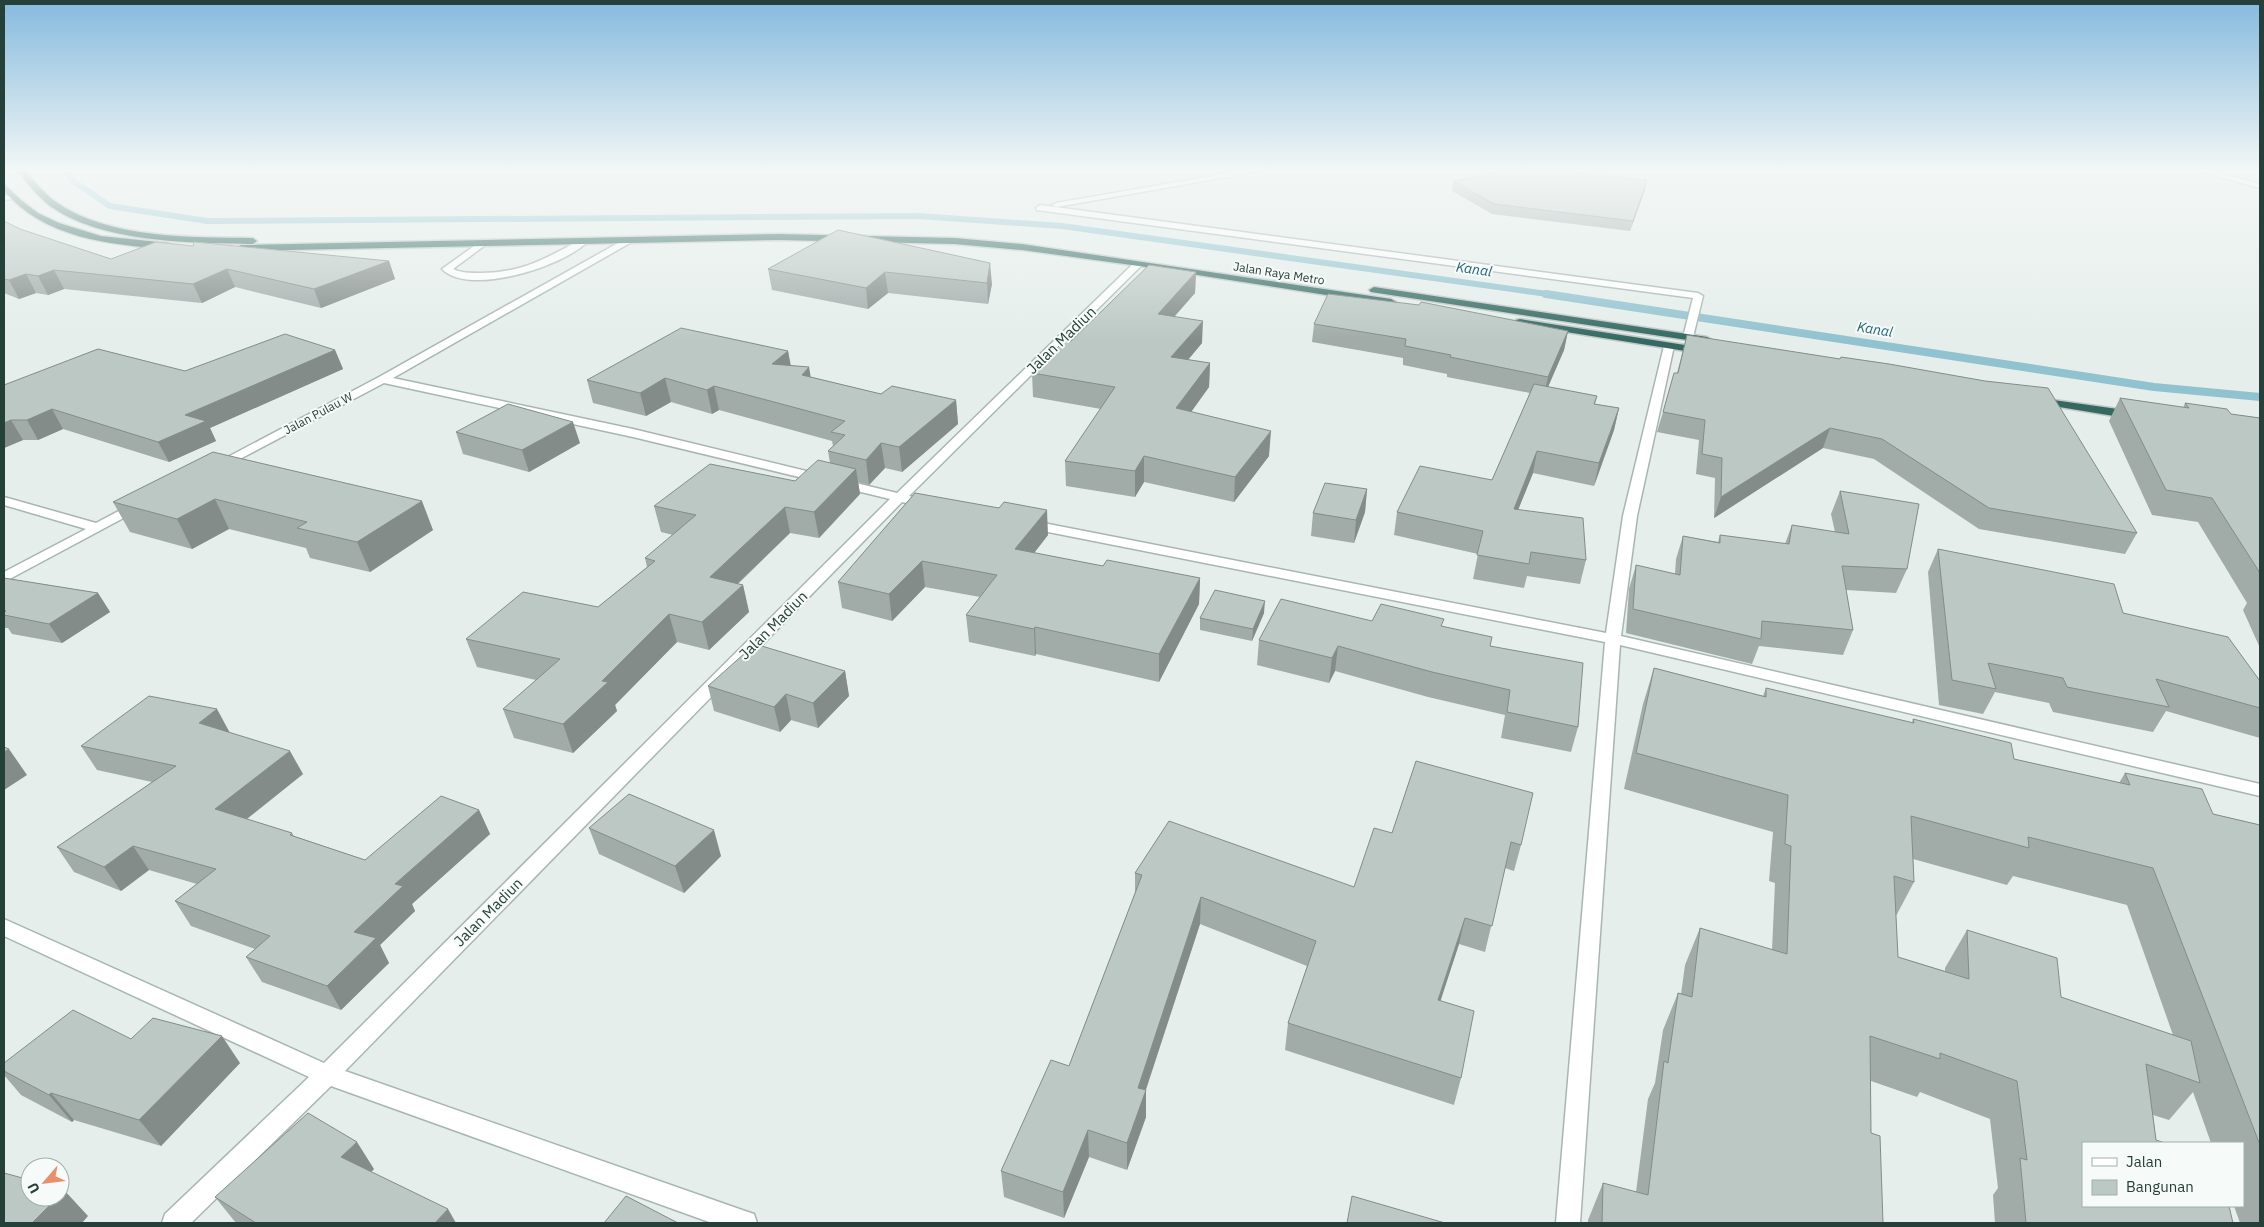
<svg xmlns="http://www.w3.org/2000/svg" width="2264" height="1227" font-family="'IBM Plex Sans',sans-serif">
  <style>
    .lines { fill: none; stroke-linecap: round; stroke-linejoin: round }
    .stream-far1 { stroke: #91c2cf; stroke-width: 6 }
    .stream { stroke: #91c2cf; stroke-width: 8 }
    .minor-casing { stroke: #a8b6b1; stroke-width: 3 }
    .highway-casing { stroke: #c2c9c8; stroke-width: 3 }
    .minor { fill: #fff; fill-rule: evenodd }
    .highway { fill: #336961; fill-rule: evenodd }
    .wall { fill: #a1aca9; fill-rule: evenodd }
    .shaded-wall { fill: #838c89 }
    .building { fill: #bbc8c4; stroke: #838c89 }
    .labels { text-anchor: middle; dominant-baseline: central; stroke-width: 4; stroke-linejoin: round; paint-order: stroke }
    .far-street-label { font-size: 12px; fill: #253f39; stroke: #f6faf8 }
    .far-water-label { font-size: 14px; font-style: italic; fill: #226478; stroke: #f6faf8 }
    .street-label { font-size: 15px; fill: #253f39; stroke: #f6faf8 }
  </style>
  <rect width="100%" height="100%" fill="#e5eeea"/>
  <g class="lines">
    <path class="stream-far1" d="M65 169 73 181 110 206 207 221 919 216 1062 226 1555 295"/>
    <path class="stream" d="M1546 294 2154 387 2260 397"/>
    <defs>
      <g id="minor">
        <path d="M1253 169H1273L1056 207 1052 205 1056 203Z"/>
        <path d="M2190 169H2204L2260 184V188Z"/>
        <path d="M11 195 15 197 14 199 4 200V196Z"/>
        <path d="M1040 205 1698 293 1703 296 1693 337 1688 340 1683 337 1693 298 1037 210 1036 208Z"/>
        <path d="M627 238 631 241 630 243 393 378 633 429 897 493 1136 261 1144 263 909 496 932 501 934 504 932 507 927 508 902 502 345 1071 745 1211 754 1214 757 1223H712L331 1086 191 1223H162L165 1214 309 1077 4 936V919L324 1063 890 499 633 437 384 383 219 470 215 471 209 467 379 377Z"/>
        <path d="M580 240 587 242C564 266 469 297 442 269L481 241 484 242V246L453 269C461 273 471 273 480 273 521 273 545 259 580 240Z"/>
        <path d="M1669 343 1674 346 1637 516 1621 636 2260 784V796L1620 645 1580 1223H1556L1605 642 1028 528 1021 524 1028 520 1606 633 1623 516 1664 346Z"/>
        <path d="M4 497 96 523 132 504 137 503 144 507 4 582V572L86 529 4 505Z"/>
      </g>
      <g id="highway">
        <path d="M16 169H24C34 181 44 193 56 202 109 239 191 237 253 238L257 241 253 244C191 243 102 243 50 206 37 196 26 182 16 169Z"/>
        <path d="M4 184 21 200 38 213 59 223 101 236 168 243 173 246 168 249C110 245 44 238 4 191Z"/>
        <path d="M779 234 955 238 1022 244 1391 299 1396 302 1391 305 1139 266 1022 250 955 244 779 240 241 251 236 248 241 245Z"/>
        <path d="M1374 287 1707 337 1712 340 1707 343 1371 292 1369 290Z"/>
        <path d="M1520 319 1704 348 1709 351 1704 354 1516 324V320Z"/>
        <path d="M2039 398 2132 411 2138 415 2132 419 2035 403 2033 401Z"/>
      </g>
    </defs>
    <use href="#minor" class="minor-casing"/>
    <use href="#highway" class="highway-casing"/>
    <use href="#minor" class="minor"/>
    <use href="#highway" class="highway"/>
  </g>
  <g class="wall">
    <path d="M1453 181 1645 190 1630 231 1492 214 1452 191Z"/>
    <path d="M4 221 20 229 111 259 193 246 389 261 395 279 321 308 235 287 202 303 64 289 48 295 36 293 19 299 4 293Z"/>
    <path d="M838 230 992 284 988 304 888 293 868 309 772 290 768 269Z"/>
    <path d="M1196 272 1195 293 1175 316 1202 343 1188 360 1210 363 1209 387 1191 412 1269 456 1234 502 1144 482 1135 497 1066 486 1065 461 1101 409 1033 397 1032 373 1070 342Z"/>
    <path d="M1314 324 1568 331 1564 350 1548 387 1597 396 1595 404 1619 408 1614 430 1594 486 1533 473 1518 510 1586 560 1580 584 1527 576 1524 588 1473 579 1478 554 1394 535 1397 512 1492 480 1530 393 1447 377V374L1403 365V358L1312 342Z"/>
    <path d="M1687 335 2137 533 2125 554 1979 529 1874 459 1823 448 1714 518 1715 478 1696 474 1699 440 1657 432 1663 412 1677 373Z"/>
    <path d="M335 350 343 369 210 428 216 441 169 462 63 429 38 440H23L4 448V385L185 371Z"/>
    <path d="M788 351 791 366 811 377 881 394 956 400 958 424 902 472 885 468 869 485 858 482 860 494 819 538 790 533 738 584 743 585 749 612 709 650 677 642 615 705 617 711 573 753 514 738 503 709 536 680 477 667 466 639 598 607 647 567 645 558 673 535 661 532 654 506 795 481 830 463 828 451 833 446 832 441 719 410 712 414 671 402 646 416 593 403 587 380Z"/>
    <path d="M2120 398 2183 408 2185 403 2231 414 2260 418V648L2243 610 2247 603 2198 522 2152 515 2109 421Z"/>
    <path d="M456 432 580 443 529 472 463 454Z"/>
    <path d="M213 452 433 530 370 572 310 558 306 548 229 529 192 549 130 532 113 502Z"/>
    <path d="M1367 489 1365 512 1354 543 1311 536 1313 513Z"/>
    <path d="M1840 491 1907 569 1896 593 1846 590 1853 630 1843 655 1759 646 1752 664 1626 633 1629 589 1636 565 1675 574 1676 559 1683 536 1718 542 1720 535 1785 544 1792 525 1835 532 1831 514Z"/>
    <path d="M915 493 1048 535 1034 553 1103 566 1200 578 1199 604 1159 682 1036 654 1035 656 969 642 966 615 980 597 925 587 892 621 842 608 838 582Z"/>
    <path d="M1938 549 2123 613 2260 681V738L2166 711 2153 732 2053 712 2049 703 1995 692 1983 714 1939 705 1928 572Z"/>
    <path d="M4 578 98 593 110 612 62 643 12 634 8 628H4Z"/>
    <path d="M1264 613 1252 641 1200 630V618Z"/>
    <path d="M1372 621 1443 626 1490 646 1578 727 1571 752 1501 738 1505 715 1428 697 1335 671 1329 683 1257 665 1259 640Z"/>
    <path d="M1654 668 1763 696 1766 688 1912 723 1913 719 2014 759 2119 783 2125 773 2213 814 2260 825V1223H2240L2234 1206H2243V1143H2211L2193 1092 2169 1120 2153 1115 2156 1140 2233 1223H1995L1993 1195 1998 1188 1990 1119 1920 1092 1917 1097 1871 1081V1133L1883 1223H1588V1220L1603 1183 1636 1192 1648 1099 1655 1083 1663 1030 1678 993 1681 994 1685 965 1700 928 1772 950 1775 883 1769 881 1773 832 1624 789 1643 704ZM1913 859 2007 885 2013 876 2127 905 2173 1035 2061 997 1967 930 1945 968V971L1898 957 1896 916 1914 882Z"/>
    <path d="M845 671 849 696 818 728 791 720 780 732 714 711 708 686Z"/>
    <path d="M229 732 303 774 247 819 292 833 294 836 365 860 479 810 490 834 412 904 415 911 380 945 389 963 341 1010 262 982 246 957 255 949 191 926 175 901 197 884 149 870 121 891 74 872 57 847 152 782 97 770 81 746Z"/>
    <path d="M1416 761 1521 845 1514 871 1505 868 1485 952 1459 944 1440 1001 1461 1078 1454 1105 1285 1050 1288 1023 1307 966 1200 924 1146 1090V1117L1127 1170 1089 1157 1064 1218 1004 1197 1001 1171 1069 1066 1135 893V873L1354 887 1392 833Z"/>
    <path d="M589 828 721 856 684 893 599 854Z"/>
    <path d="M131 1039 240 1063 161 1146 74 1120 72 1122 21 1095 4 1075V1063Z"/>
    <path d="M374 1169 371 1172 456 1223H236L215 1197Z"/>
  </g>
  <g class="shaded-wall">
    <path d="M1647 180 1645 190 1630 231 1633 221Z"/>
    <path d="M389 261 395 279 321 308 314 289Z"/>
    <path d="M990 263 992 284 988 304 987 283Z"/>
    <path d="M227 269 235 287 202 303 193 284Z"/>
    <path d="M54 270 64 289 48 295 38 276Z"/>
    <path d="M885 272 888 293 868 309 866 288Z"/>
    <path d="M1196 272 1195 293 1157 336 1158 314Z"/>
    <path d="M26 274 36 293 19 299 9 280Z"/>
    <path d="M1203 321 1202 343 1170 381 1171 357Z"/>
    <path d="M1568 331 1564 350 1544 396 1548 377Z"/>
    <path d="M335 350 343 369 210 428 216 441 169 462 158 442 185 415Z"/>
    <path d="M788 351 792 374 772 364Z"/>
    <path d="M1210 363 1209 387 1176 433V408Z"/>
    <path d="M809 367 813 390 802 375Z"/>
    <path d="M665 378 671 402 646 416 640 393Z"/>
    <path d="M714 386 719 410 712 414 707 390Z"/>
    <path d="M956 400 958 424 902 472 899 447Z"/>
    <path d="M1619 408 1614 430 1594 486 1599 463Z"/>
    <path d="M52 409 63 429 38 440 27 420Z"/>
    <path d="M11 420 23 440 4 448V423Z"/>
    <path d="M573 422 580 443 529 472 522 450Z"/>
    <path d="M1830 428 1823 448 1714 518 1721 497Z"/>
    <path d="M1271 431 1269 456 1234 502 1235 477Z"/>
    <path d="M881 443 885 468 869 485 866 460Z"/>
    <path d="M1537 451 1533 473 1509 532 1514 509Z"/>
    <path d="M1144 456V482L1135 497V471Z"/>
    <path d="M856 469 860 494 819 538 814 512Z"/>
    <path d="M1367 489 1365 512 1354 543 1356 520Z"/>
    <path d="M215 499 229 529 192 549 177 519Z"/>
    <path d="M422 501 433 530 370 572 357 542Z"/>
    <path d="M785 507 790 533 716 604 710 577Z"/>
    <path d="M1047 510 1048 535 1017 575 1015 549Z"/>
    <path d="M922 561 925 587 892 621 889 594Z"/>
    <path d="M1200 578 1199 604 1159 682V654Z"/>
    <path d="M743 585 749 612 709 650 702 622Z"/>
    <path d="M98 593 110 612 62 643 49 624Z"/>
    <path d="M1265 601 1264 613 1252 641 1253 629Z"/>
    <path d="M669 614 677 642 615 705 617 711 573 753 563 724 602 681Z"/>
    <path d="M1035 627 1036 654 1035 656 1034 629Z"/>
    <path d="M1338 646 1335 671 1329 683 1332 658Z"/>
    <path d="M845 671 849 696 818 728 813 703Z"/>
    <path d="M786 694 791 720 780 732 774 707Z"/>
    <path d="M217 709 230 733 199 723Z"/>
    <path d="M9 749 27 775 4 790V752Z"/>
    <path d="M290 751 303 774 229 833 215 809Z"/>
    <path d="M479 810 490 834 412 904 415 911 380 945 389 963 341 1010 327 986 354 932 395 884Z"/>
    <path d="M714 830 721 856 684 893 675 866Z"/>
    <path d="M133 846 149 870 121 891 104 867Z"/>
    <path d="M1201 897 1200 924 1140 1107 1146 1090V1117L1127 1170V1143L1138 1088Z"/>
    <path d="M1465 918 1459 944 1432 1027 1438 1000Z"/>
    <path d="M222 1036 240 1063 161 1146 139 1120Z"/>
    <path d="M51 1093 74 1120 72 1122 49 1095Z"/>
    <path d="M1088 1130 1089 1157 1064 1218 1063 1192Z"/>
    <path d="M357 1142 374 1169 358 1184 341 1157Z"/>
    <path d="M64 1190 88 1216 82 1223H32L58 1197H60V1195Z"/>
    <path d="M448 1209 456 1223H435Z"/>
  </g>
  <g class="building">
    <path d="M1515 169H1541L1647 180 1633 221 1494 204 1453 181Z"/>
    <path d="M4 221 20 229 111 259 156 242 193 246 194 242 389 261 314 289 227 269 193 284 54 270 38 276 26 274 9 280 4 279Z"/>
    <path d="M838 230 990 263 987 283 885 272 866 288 768 269Z"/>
    <path d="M1149 265 1196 272 1158 314 1203 321 1171 357 1210 363 1176 408 1271 431 1235 477 1144 456 1135 471 1065 461 1115 387 1032 373 1064 341 1070 342Z"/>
    <path d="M1328 294 1419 305 1421 302 1568 331 1548 377 1450 357 1451 355 1405 346 1406 339 1314 324Z"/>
    <path d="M681 328 788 351 772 364 809 367 802 375 881 394 892 386 956 400 899 447 881 443 866 460 828 451 845 435 831 432 845 421 714 386 707 390 665 378 640 393 587 380Z"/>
    <path d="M285 334 335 350 185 415 206 421 158 442 52 409 27 420H11L4 423V385L98 349 185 371Z"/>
    <path d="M1687 335 1840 359 1841 357 1889 364 1985 381 2048 388 2137 533 1989 508 1882 439 1830 428 1721 497 1722 458 1702 454 1705 420 1663 412 1674 373H1678Z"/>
    <path d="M1534 384 1597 396 1594 404 1619 408 1599 463 1537 451 1514 509 1583 518 1586 560 1531 552 1529 564 1477 555 1483 531 1397 512 1420 466 1492 480Z"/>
    <path d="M2120 398 2189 408 2185 403 2227 409 2231 414 2260 418V573L2212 498 2166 490Z"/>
    <path d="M508 404 573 422 522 450 456 432Z"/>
    <path d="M213 452 422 501 357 542 297 528 307 522 215 499 177 519 113 502Z"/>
    <path d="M818 460 856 469 814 512 785 507 710 577 743 585 702 622 669 614 602 681 608 682 563 724 503 709 560 659 466 639 523 592 598 607 655 561 645 558 696 515 654 506 710 464 795 481Z"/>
    <path d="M1325 483 1367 489 1356 520 1313 513Z"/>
    <path d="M1840 491 1919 504 1907 569 1842 566 1853 630 1762 621 1761 639 1633 609 1636 565 1680 575 1683 536 1720 543V535L1789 544 1792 525 1849 534Z"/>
    <path d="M915 493 999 508 1004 502 1047 510 1015 549 1103 566 1107 560 1200 578 1159 654 1035 627 1034 629 966 615 997 575 922 561 889 594 838 582Z"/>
    <path d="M1938 549 2114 584 2123 613 2228 637 2260 681V708L2156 679 2169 707 2067 687 2063 678 1988 663 1996 689 1952 680Z"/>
    <path d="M4 578 98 593 49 624 4 615V612L6 611 4 610Z"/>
    <path d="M1215 590 1265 601 1253 629 1200 618Z"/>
    <path d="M1281 599 1372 621 1381 604 1444 619 1441 626 1492 637 1490 646 1583 663 1578 727 1507 712 1510 690 1432 672 1338 646 1332 658 1259 640Z"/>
    <path d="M755 644 845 671 813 703 786 694 774 707 708 686Z"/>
    <path d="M1654 668 1766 697V688L1914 723 1913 719 2011 743 2014 759 2130 785 2125 773 2202 789 2213 814 2260 825V1145L2153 868 2028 837 2029 848 1911 816 1914 882 1894 876 1898 957 1969 979 1967 930 2057 958 2061 997 2191 1041 2200 1083 2146 1064 2156 1140 2165 1143H2083V1206H2229L2233 1223H2026L2020 1158 2027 1160 2017 1081 1940 1053V1059L1870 1036 1871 1133 1880 1136 1883 1223H1602L1603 1183 1648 1195 1664 1061 1668 1063 1678 993 1692 997 1700 928 1787 954 1791 846 1785 844 1788 795 1636 753Z"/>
    <path d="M149 696 217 709 199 723 290 751 215 809 292 833 290 835 365 860 441 796 479 810 395 884 403 886 354 932 376 938 327 986 246 957 270 936 175 901 216 869 133 846 104 867 57 847 176 766 81 746Z"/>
    <path d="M4 747 9 749 4 752Z"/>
    <path d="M1416 761 1533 793 1521 845 1511 842 1492 926 1465 918 1438 1000 1474 1011 1461 1078 1288 1023 1316 941 1201 897 1138 1088 1146 1090 1127 1143 1088 1130 1063 1192 1001 1171 1051 1060 1069 1066 1142 875 1135 873 1169 821 1354 887 1374 828 1392 833Z"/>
    <path d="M629 794 714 830 675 866 589 828Z"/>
    <path d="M73 1010 131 1039 153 1018 222 1036 139 1120 51 1093 49 1095 4 1071V1063Z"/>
    <path d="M308 1113 357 1142 341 1157 448 1209 435 1223H256L215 1197Z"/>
    <path d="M4 1173 30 1180V1197H58L32 1223H4Z"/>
    <path d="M60 1189 64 1190 60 1195Z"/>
    <path d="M626 1196 678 1223H604Z"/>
    <path d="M1352 1196 1445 1223H1347Z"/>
  </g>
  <linearGradient id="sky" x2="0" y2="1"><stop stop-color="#85bade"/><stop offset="0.5" stop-color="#f3f7f6"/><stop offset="1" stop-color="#f3f7f6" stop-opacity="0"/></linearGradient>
  <rect width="2264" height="341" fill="url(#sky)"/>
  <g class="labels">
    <g class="far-street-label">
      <text transform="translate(1279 273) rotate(9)">Jalan Raya Metro</text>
      <text transform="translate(318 413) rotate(-28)">Jalan Pulau W</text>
    </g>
    <g class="far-water-label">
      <text transform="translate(1474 269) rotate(8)">Kanal</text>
      <text transform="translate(1875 329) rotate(9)">Kanal</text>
    </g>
    <g class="street-label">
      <text transform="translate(1061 340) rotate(-44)">Jalan Madiun</text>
      <text transform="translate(773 625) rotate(-45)">Jalan Madiun</text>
      <text transform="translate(488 912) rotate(-45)">Jalan Madiun</text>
    </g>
  </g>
  <rect width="2264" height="1227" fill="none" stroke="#253f39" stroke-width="10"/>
  <rect x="2082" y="1142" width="162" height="65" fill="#f6faf8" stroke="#a2afac"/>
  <rect x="2092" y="1158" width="25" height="8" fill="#ffffff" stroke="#a2afac"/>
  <text x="2126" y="1167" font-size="15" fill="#253f39">Jalan</text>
  <rect x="2092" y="1180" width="25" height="15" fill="#bbc8c4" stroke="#a2afac"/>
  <text x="2126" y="1192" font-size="15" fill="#253f39">Bangunan</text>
  <g transform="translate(45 1182) rotate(242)"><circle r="24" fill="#f6faf8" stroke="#a2afac"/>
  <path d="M0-4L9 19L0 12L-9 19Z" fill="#e98f68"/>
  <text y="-8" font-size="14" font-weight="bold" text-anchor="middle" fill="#253f39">U</text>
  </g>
</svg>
